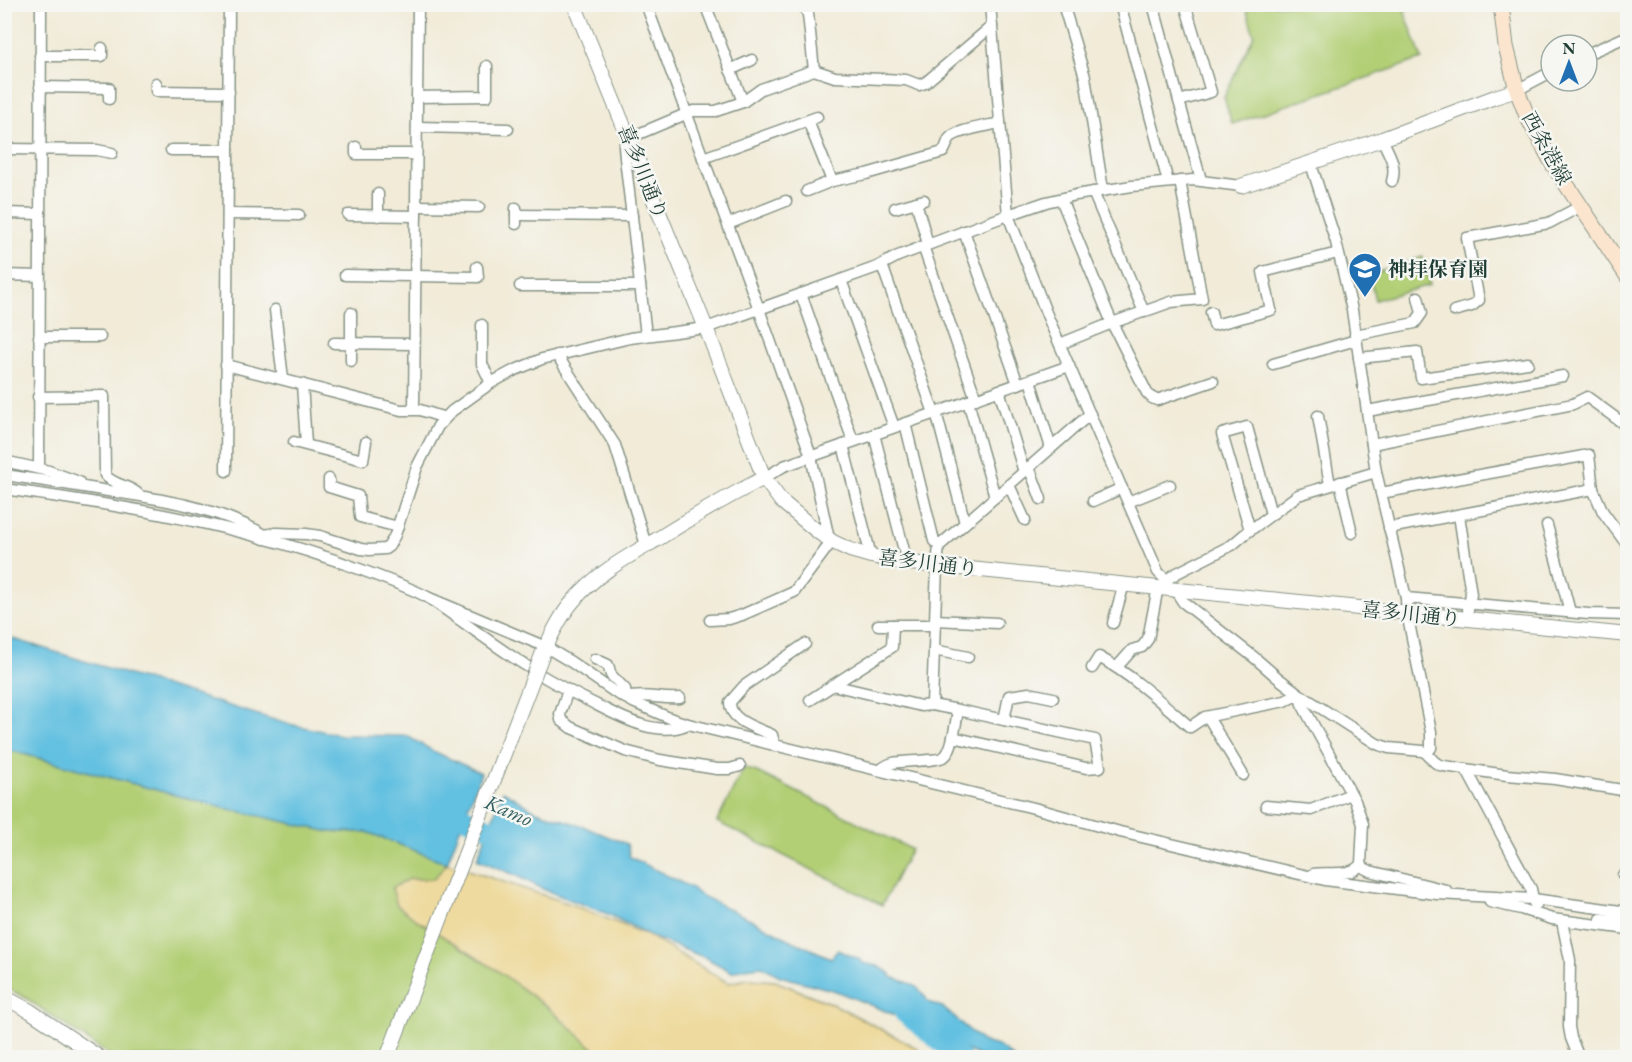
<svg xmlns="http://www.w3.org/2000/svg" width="1632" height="1062" font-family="'EB Garamond','Noto Serif JP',serif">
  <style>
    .green { fill: #b2cf76; stroke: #688655; stroke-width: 1.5 }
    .sand { fill: #eeda9e; stroke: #868c69; stroke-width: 1.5 }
    .water { fill: #62c0e0; stroke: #407e8a; stroke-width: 1.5 }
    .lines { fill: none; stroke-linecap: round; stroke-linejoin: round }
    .river { stroke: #62c0e0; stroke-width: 20 }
    .minor-casing { stroke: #889486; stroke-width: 13 }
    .tertiary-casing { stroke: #889486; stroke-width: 16 }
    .secondary-casing { stroke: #889486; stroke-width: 17 }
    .minor { stroke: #fff; stroke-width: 10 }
    .tertiary { stroke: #fff; stroke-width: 14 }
    .secondary { stroke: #fbe5cf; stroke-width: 15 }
    .tertiary-bridge-casing { stroke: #889486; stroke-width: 16; stroke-linecap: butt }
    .tertiary-bridge { stroke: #fff; stroke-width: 14 }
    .labels { text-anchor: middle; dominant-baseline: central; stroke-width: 5; stroke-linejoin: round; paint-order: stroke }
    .street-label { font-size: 20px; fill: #1f3d34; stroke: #f6f6f2 }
    .poi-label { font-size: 20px; font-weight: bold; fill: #1f3d34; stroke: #f6f6f2; text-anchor: start }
    .water-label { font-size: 21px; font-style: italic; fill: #305e5f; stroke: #f6f6f2 }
  </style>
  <rect width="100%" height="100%" fill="#f6f6f2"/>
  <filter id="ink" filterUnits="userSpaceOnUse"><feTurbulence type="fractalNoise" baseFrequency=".0167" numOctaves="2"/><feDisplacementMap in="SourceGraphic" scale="12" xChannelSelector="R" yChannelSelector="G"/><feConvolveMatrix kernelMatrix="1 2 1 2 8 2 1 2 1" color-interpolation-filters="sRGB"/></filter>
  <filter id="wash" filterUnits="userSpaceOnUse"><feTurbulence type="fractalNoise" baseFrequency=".008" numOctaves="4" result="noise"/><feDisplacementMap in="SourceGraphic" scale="24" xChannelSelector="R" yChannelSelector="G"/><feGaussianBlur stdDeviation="1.35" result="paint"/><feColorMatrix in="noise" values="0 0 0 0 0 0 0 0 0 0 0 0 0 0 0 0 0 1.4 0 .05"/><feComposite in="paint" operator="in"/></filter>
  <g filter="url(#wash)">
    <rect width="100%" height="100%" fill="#f1ebd8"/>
    <g class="green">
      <path d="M1255 5H1420L1404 10 1422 59 1232 124 1224 97 1254 35 1246 8Z"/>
      <path d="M1423 257 1430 285 1375 300 1369 275Z"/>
      <path d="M4 749 212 805 330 832H367L447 863 434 879H409L415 919 497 970 551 1010 603 1057H112L24 997 5 987Z"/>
      <path d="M744 768 757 772 911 849 882 905 717 822Z"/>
    </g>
    <path class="sand" d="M447 863 570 904 647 935 728 983 748 979 775 981 835 1005 917 1048 924 1057H603L551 1010 497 970 415 919 397 905 392 888 409 879H434Z"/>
    <g class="water">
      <path d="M4 636 284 723 341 735 407 736 433 751 481 773 447 863 367 832H330L212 805 5 749Z"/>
      <path d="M503 791 534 810 582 826 627 844 630 857 692 888 698 894 754 921 786 938 831 958 838 950 859 959 863 963 878 966 891 974V977C910 983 919 984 928 1002L942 1007 983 1042 998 1046 1013 1057H981L900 1017 836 991 780 976 762 966 744 968 732 972 706 958 655 938 608 914 545 890 515 875 477 859Z"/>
    </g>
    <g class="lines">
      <g class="river">
        <path d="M441 807 513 838"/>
        <path d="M904 1013 961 1058"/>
      </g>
    </g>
  </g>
  <g filter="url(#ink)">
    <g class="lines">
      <defs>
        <g id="minor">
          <path d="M646 4 759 309 811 456 829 539"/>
          <path d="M705 4 743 102"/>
          <path d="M802 4 808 14 814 70"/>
          <path d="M990 4 1008 215 1047 315 1158 572 1166 580 1165 588"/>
          <path d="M1063 4 1085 77 1103 190"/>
          <path d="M1120 4 1168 182"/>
          <path d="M1153 4 1179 101"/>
          <path d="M1185 4 1211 92 1179 101 1201 180"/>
          <path d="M1587 54 1628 36"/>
          <path d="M40 56H102V48"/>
          <path d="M730 70 752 60"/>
          <path d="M156 83V91L229 92"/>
          <path d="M40 87 109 88V99"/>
          <path d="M1517 90 1551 72"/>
          <path d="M417 97 487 96V66"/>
          <path d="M808 121 832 181 866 174 943 152C946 148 947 143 949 139 955 130 988 126 1000 123"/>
          <path d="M417 127 508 129"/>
          <path d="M1382 139C1389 154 1397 165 1392 181"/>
          <path d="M356 147V154H416"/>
          <path d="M4 149 97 150 112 153"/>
          <path d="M171 150H228"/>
          <path d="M703 158 817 117"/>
          <path d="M1311 164 1336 242 1352 310 1376 472 1406 598 1407 613 1431 732V748L1427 753"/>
          <path d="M807 191 832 181"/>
          <path d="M1093 192 1144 312"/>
          <path d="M1061 199 1112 323 1147 393 1152 398 1157 400 1213 381"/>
          <path d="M916 202 928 244"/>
          <path d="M416 206 479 207"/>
          <path d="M895 208 924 200"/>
          <path d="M4 213 40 214"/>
          <path d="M228 214 299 215"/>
          <path d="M348 215 416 216"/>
          <path d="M516 215 632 216"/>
          <path d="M378 216V194"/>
          <path d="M516 224V208"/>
          <path d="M728 224 786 201"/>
          <path d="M964 231 1018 384"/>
          <path d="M923 246 976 399"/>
          <path d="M1615 258 1628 253"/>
          <path d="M882 265 934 413"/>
          <path d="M4 275 39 276"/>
          <path d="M345 275 478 277 477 267"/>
          <path d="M841 280 894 427"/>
          <path d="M520 286H640"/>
          <path d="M801 294 853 441"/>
          <path d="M275 310 283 379"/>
          <path d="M1454 311 1472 306 1479 300 1467 238 1549 223 1581 206"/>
          <path d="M1211 312 1214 325 1271 310 1263 272 1338 253"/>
          <path d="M351 313V361"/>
          <path d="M482 325V364L491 383"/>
          <path d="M646 335 625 158 624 146 629 138 693 111H716L743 102 761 89 814 70 835 77 906 80 919 85 925 83 992 26"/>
          <path d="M1355 335 1415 323 1422 313 1418 297"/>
          <path d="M39 337H100"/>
          <path d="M334 343 414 344"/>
          <path d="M1060 344 1112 323 1171 302 1202 299 1180 181"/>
          <path d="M557 355 615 445 646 545"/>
          <path d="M1359 358 1417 352 1421 378 1528 363"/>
          <path d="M1273 364 1356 340"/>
          <path d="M226 365 401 410H420L445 418"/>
          <path d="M1030 380 1051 448"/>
          <path d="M302 384 306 444"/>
          <path d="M999 390 1024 472"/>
          <path d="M38 397 104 396 105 475C113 485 128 485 138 494"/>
          <path d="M968 401 995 497"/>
          <path d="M414 409 418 4"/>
          <path d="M1367 411 1563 376"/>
          <path d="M936 412 965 523"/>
          <path d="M1318 416 1330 485"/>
          <path d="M905 423 934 541 939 546"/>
          <path d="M874 434 907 562"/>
          <path d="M294 442 363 460 366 442"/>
          <path d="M1372 444 1573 404 1587 397 1628 427"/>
          <path d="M843 445 871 556"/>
          <path d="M4 461 49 471 79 482"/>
          <path d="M1029 467 1041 499"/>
          <path d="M39 468 41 4"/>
          <path d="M226 471 229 4"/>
          <path d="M4 475C41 480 78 486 114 492 166 500 219 508 265 535"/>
          <path d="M764 478 784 466 1069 366"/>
          <path d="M329 479V487L358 496 360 517 398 527"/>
          <path d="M1340 482 1352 533"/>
          <path d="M1009 485 1025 520"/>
          <path d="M4 489C126 506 247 526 362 570 382 578 412 588 429 598 463 621 495 647 530 668 549 681 569 691 589 701 617 715 656 739 688 724"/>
          <path d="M1593 489 1603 512 1628 546"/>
          <path d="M1381 493 1589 455 1593 489 1389 528"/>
          <path d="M1093 501 1122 488"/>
          <path d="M1128 502 1170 485"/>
          <path d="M1459 515 1471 594 1468 610"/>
          <path d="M1547 525 1570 612"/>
          <path d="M1250 530 1222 434 1247 427 1271 514"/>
          <path d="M264 539 265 535 276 533 306 534 320 536 361 549 369 550 385 549 389 546 395 535 417 467 438 426 452 411 491 383 513 371 542 359 630 338 706 328 877 267 898 256 1008 215 1046 202 1076 195 1132 186 1193 180 1241 186"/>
          <path d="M1166 580 1177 573 1232 545 1245 534 1298 495 1376 472"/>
          <path d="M1175 590 1183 602 1255 658 1278 678 1299 694 1377 744 1389 748 1423 751C1432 756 1432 764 1444 766L1507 775 1555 779 1628 791"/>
          <path d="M427 597 546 647 571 662 613 691 635 703 672 719 688 724 1034 808 1120 832 1325 880 1437 894 1533 899 1628 912"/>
          <path d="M1406 598 1589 614 1628 615"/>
          <path d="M710 620 729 619 742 615 794 592 832 541"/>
          <path d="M935 620 997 623"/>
          <path d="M1113 623 1124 584"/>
          <path d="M878 625H935"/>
          <path d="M934 650 968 657"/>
          <path d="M595 659 608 665 611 675 625 689 626 698C645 693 662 700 680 698"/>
          <path d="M1117 667 1132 650 1142 647 1148 639 1158 587"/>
          <path d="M1092 668 1099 657C1133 676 1161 702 1190 727L1205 717 1285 701 1299 694 1302 704 1355 801 1363 824 1361 864 1364 868 1370 871 1446 890"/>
          <path d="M832 685 921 706 932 705 958 710 1095 740 1100 767 1086 768 953 737"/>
          <path d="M568 690 560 714 561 720 570 727 625 751 660 760 717 769H730L740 766"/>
          <path d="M810 700 892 647 893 625"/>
          <path d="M932 705 937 565 939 546 1090 414"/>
          <path d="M1208 717 1243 775"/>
          <path d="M1004 720 1009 696 1029 693 1053 698"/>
          <path d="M775 746 772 735C757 728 729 721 730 702L744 686 805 644"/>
          <path d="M1466 769 1531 889 1534 903 1536 905"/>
          <path d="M880 770C884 767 888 764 893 763 903 761 941 761 945 756 953 749 956 721 958 710"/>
          <path d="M1266 806 1311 810 1351 794"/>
          <path d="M1313 874C1328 871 1351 878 1361 864"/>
          <path d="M1623 875 1628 874"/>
          <path d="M1490 902 1521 909 1552 919 1628 929"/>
          <path d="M1601 919 1628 920"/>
          <path d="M1563 921V926L1570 960 1569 1027 1571 1038 1579 1058"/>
        </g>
        <g id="tertiary">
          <path d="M574 4 706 328 764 478 781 501 818 532 833 542 850 550 871 556 900 562 1628 635"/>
          <path d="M1241 186 1382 139 1495 97 1517 90"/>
          <path d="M542 655C551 636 560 616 574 600 596 574 627 557 656 540 691 518 727 497 764 478"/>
          <path d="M4 997 30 1011 100 1058"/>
        </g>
        <path id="secondary" d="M1501 4 1506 46 1517 90 1527 116 1554 166 1628 277"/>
      </defs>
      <use href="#minor" class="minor-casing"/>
      <use href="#tertiary" class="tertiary-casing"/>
      <use href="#secondary" class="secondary-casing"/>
      <use href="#minor" class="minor"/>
      <use href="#tertiary" class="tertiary"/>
      <use href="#secondary" class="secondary"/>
      <defs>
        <path id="tertiary-bridge" d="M387 1058 542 655"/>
      </defs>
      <use href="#tertiary-bridge" class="tertiary-bridge-casing"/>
      <use href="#tertiary-bridge" class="tertiary-bridge"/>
    </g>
  </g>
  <defs>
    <symbol id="school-pin" viewBox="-11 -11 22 30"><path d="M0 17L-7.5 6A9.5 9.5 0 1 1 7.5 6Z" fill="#1f6fb2" stroke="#f6f6f2"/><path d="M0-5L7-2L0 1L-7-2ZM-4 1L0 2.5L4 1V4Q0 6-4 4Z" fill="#fff"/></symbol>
  </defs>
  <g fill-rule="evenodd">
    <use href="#school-pin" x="1346" y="250" width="38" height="52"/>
  </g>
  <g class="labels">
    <g class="street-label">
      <text transform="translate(1547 148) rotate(61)">西条港線</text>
      <text transform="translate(643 172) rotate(68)">喜多川通り</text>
      <text transform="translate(928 563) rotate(7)">喜多川通り</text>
      <text transform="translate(1411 614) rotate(6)">喜多川通り</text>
    </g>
    <g class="poi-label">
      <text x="1388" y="269">神拝保育園</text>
    </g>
    <g class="water-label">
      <text transform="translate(509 810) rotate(23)">Kamo</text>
    </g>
  </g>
  <rect width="1632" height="1062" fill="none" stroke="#f6f6f2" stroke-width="24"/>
  <g transform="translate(1569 63)"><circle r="28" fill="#f6f6f2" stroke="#a0aca6" stroke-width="1.5"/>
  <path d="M0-4.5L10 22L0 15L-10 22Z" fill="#1f6fb2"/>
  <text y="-9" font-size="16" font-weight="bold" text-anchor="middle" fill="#1f3d34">N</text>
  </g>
</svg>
